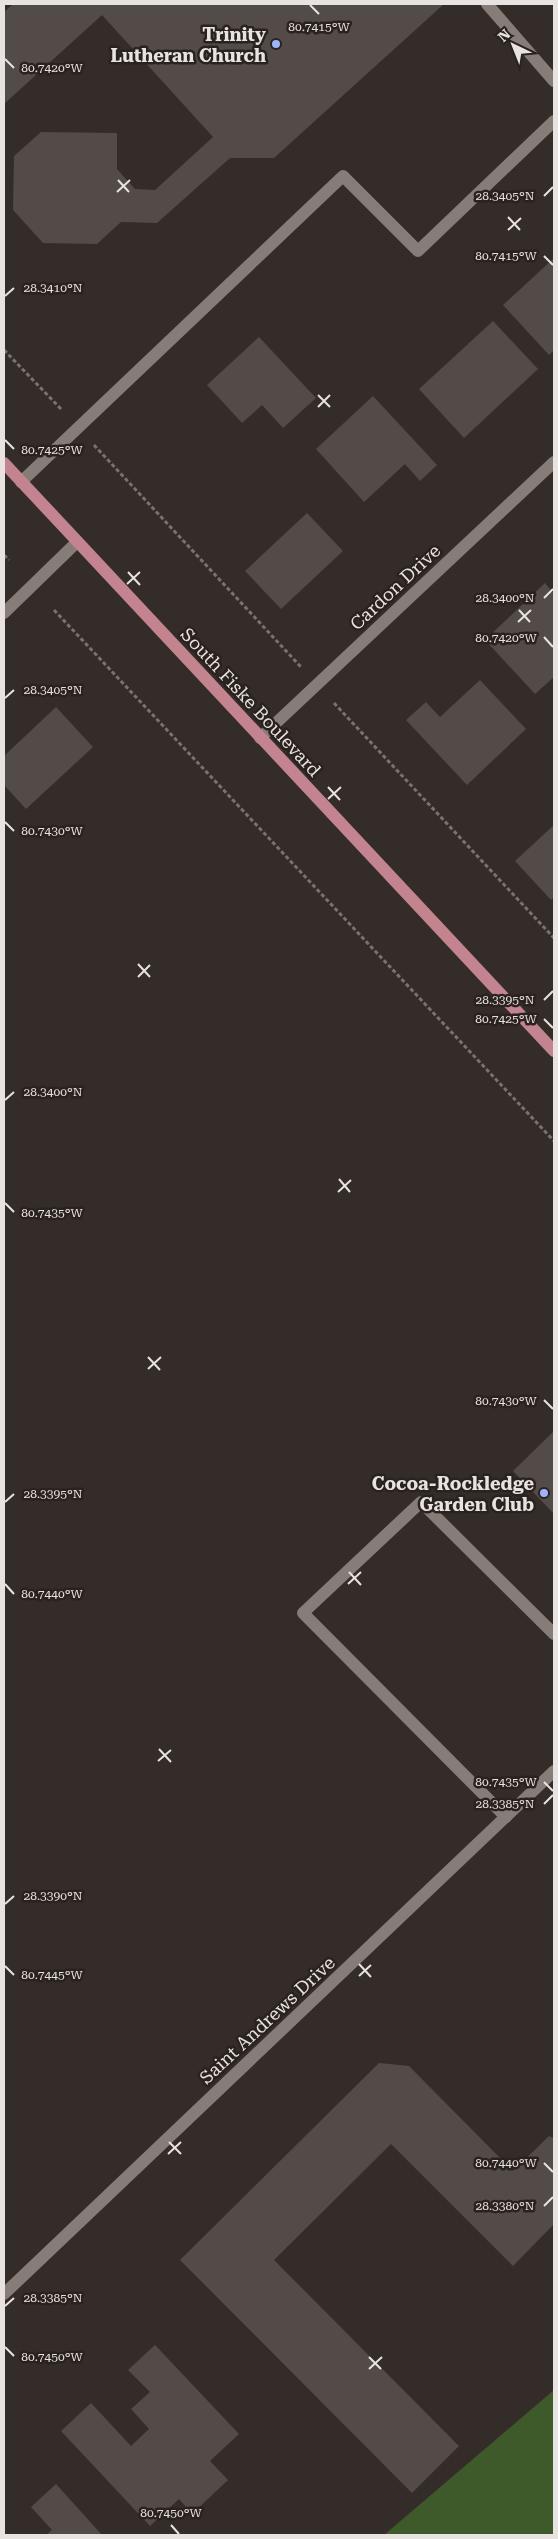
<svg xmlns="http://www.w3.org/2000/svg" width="558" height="2539" font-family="'Roboto Serif',serif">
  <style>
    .green { fill: #3e592a }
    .building { fill: #534b47 }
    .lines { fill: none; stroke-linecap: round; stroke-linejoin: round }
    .path { stroke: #7a726f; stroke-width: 3; stroke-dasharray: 4 2.5; stroke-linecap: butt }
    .minor { stroke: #877d78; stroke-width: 12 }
    .major { stroke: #c3848f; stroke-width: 12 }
    .ticks { fill: none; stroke: #e8e2e0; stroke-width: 2 }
    .poi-dot { fill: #9db4fd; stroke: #2a221e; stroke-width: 2 }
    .labels { text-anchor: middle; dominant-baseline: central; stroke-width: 5; stroke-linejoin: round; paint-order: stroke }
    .poi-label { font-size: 18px; font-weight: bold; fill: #e8e2e0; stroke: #2a221e; text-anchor: end }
    .street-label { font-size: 18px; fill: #e8e2e0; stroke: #2a221e }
    .ticks-label { font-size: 12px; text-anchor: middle; fill: #e8e2e0; stroke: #2a221e; stroke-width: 5; stroke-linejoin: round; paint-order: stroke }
  </style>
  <rect width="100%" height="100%" fill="#342c28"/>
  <path class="green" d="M554 2390V2535H384Z"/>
  <g class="building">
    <path d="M13 4H444L274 158H230L157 223 121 222 97 244 43 243 13 210 14 156 41 132 117 133V169L135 189 155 190 213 137 102 15 4 104V12Z"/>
    <path d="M554 258V350L549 355 503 305Z"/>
    <path d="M493 321 538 369 464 438 419 389Z"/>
    <path d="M259 337 316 398 283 428 262 405 242 423 207 385Z"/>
    <path d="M373 396 437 465 420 481 405 464 364 502 316 449Z"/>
    <path d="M307 513 343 551 281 609 245 571Z"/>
    <path d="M545 583 554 594V677L535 694 485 640Z"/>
    <path d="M480 680 526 729 467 785 406 720 426 702 440 717Z"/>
    <path d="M56 707 93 747 26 809 4 785V756Z"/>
    <path d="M554 825V897L551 900 515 861Z"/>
    <path d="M554 1431V1514L513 1471Z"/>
    <path d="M379 2063 409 2066 513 2171 549 2136 554 2138V2224L513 2266 391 2144 274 2260 459 2446 412 2493 180 2260Z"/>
    <path d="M155 2345 239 2434 210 2461 228 2480 192 2514 179 2499 150 2526 61 2431 91 2403 131 2446 149 2429 131 2409 150 2392 128 2370Z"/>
    <path d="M56 2484 102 2535H46L52 2530 31 2507Z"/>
  </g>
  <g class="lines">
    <g class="path">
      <path d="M4 350 61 409"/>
      <path d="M94 445 301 667"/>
      <path d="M4 555 9 560"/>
      <path d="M54 610 554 1141"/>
      <path d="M334 703 554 938"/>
    </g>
    <g class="minor">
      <path d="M487 4 554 81"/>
      <path d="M21 482 343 176 418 251 554 121"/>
      <path d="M4 613 77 542"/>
      <path d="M260 738 554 462"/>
      <path d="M506 1817 303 1613 421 1502 554 1634"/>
      <path d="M4 2294 554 1771"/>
    </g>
    <path class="major" d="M4 463 554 1051"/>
  </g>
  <path class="ticks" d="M310 5 319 14M5 59 14 68M118 180 129 192M117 192 130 180M544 196 553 187M508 217 520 230M508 230 521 218M544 256 553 265M5 296 14 288M318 395 330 407M318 407 330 395M5 440 14 449M128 572 140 585M127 584 140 572M544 598 553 589M519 610 530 622M518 622 531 610M544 637 553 647M5 698 14 690M328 787 340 800M328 799 341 787M5 822 14 831M138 964 150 977M138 977 150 965M544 1000 553 991M544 1019 553 1028M5 1100 14 1092M339 1179 350 1192M338 1192 351 1180M5 1203 14 1212M148 1357 160 1370M148 1369 161 1357M544 1400 553 1409M5 1502 14 1494M349 1572 361 1585M5 1584 14 1594M348 1584 361 1572M159 1749 171 1762M158 1761 171 1750M544 1782 553 1791M544 1804 553 1795M5 1904 14 1896M359 1964 371 1977M5 1966 14 1975M359 1976 371 1965M169 2142 181 2154M168 2154 181 2142M544 2163 553 2172M544 2206 553 2197M5 2306 14 2298M5 2347 14 2356M369 2357 381 2369M369 2369 382 2357M171 2525 179 2534"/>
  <g class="poi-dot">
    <circle cx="276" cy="44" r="5"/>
    <circle cx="544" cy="1493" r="5"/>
  </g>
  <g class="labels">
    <g class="poi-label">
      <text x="266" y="34">Trinity<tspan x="266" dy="21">Lutheran Church</tspan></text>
      <text x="534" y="1483">Cocoa-Rockledge<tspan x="534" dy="21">Garden Club</tspan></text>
    </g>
    <g class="street-label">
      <text transform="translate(395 587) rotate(-43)">Cardon Drive</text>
      <text transform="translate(251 702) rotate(47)">South Fiske Boulevard</text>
      <text transform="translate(267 2020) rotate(-43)">Saint Andrews Drive</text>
    </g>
  </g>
  <g class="ticks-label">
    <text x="319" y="31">80.7415°W</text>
    <text x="52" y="72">80.7420°W</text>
    <text x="505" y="200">28.3405°N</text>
    <text x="506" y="260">80.7415°W</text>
    <text x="53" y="292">28.3410°N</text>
    <text x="52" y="454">80.7425°W</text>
    <text x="505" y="602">28.3400°N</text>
    <text x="506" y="642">80.7420°W</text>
    <text x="53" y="694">28.3405°N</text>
    <text x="52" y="835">80.7430°W</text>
    <text x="505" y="1004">28.3395°N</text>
    <text x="506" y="1023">80.7425°W</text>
    <text x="53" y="1096">28.3400°N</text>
    <text x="52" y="1217">80.7435°W</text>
    <text x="506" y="1405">80.7430°W</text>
    <text x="53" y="1498">28.3395°N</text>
    <text x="52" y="1598">80.7440°W</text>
    <text x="506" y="1786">80.7435°W</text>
    <text x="505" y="1808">28.3385°N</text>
    <text x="53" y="1900">28.3390°N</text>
    <text x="52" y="1979">80.7445°W</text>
    <text x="506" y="2167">80.7440°W</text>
    <text x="505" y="2210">28.3380°N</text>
    <text x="53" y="2302">28.3385°N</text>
    <text x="52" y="2361">80.7450°W</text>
    <text x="171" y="2517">80.7450°W</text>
  </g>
  <rect width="558" height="2539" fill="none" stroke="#e8e2e0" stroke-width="10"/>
  <g transform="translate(513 45) rotate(317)" stroke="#2a221e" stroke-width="4" paint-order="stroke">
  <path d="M0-4L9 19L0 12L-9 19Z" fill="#e8e2e0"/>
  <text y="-8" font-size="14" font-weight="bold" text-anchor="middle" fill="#e8e2e0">N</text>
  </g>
</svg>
